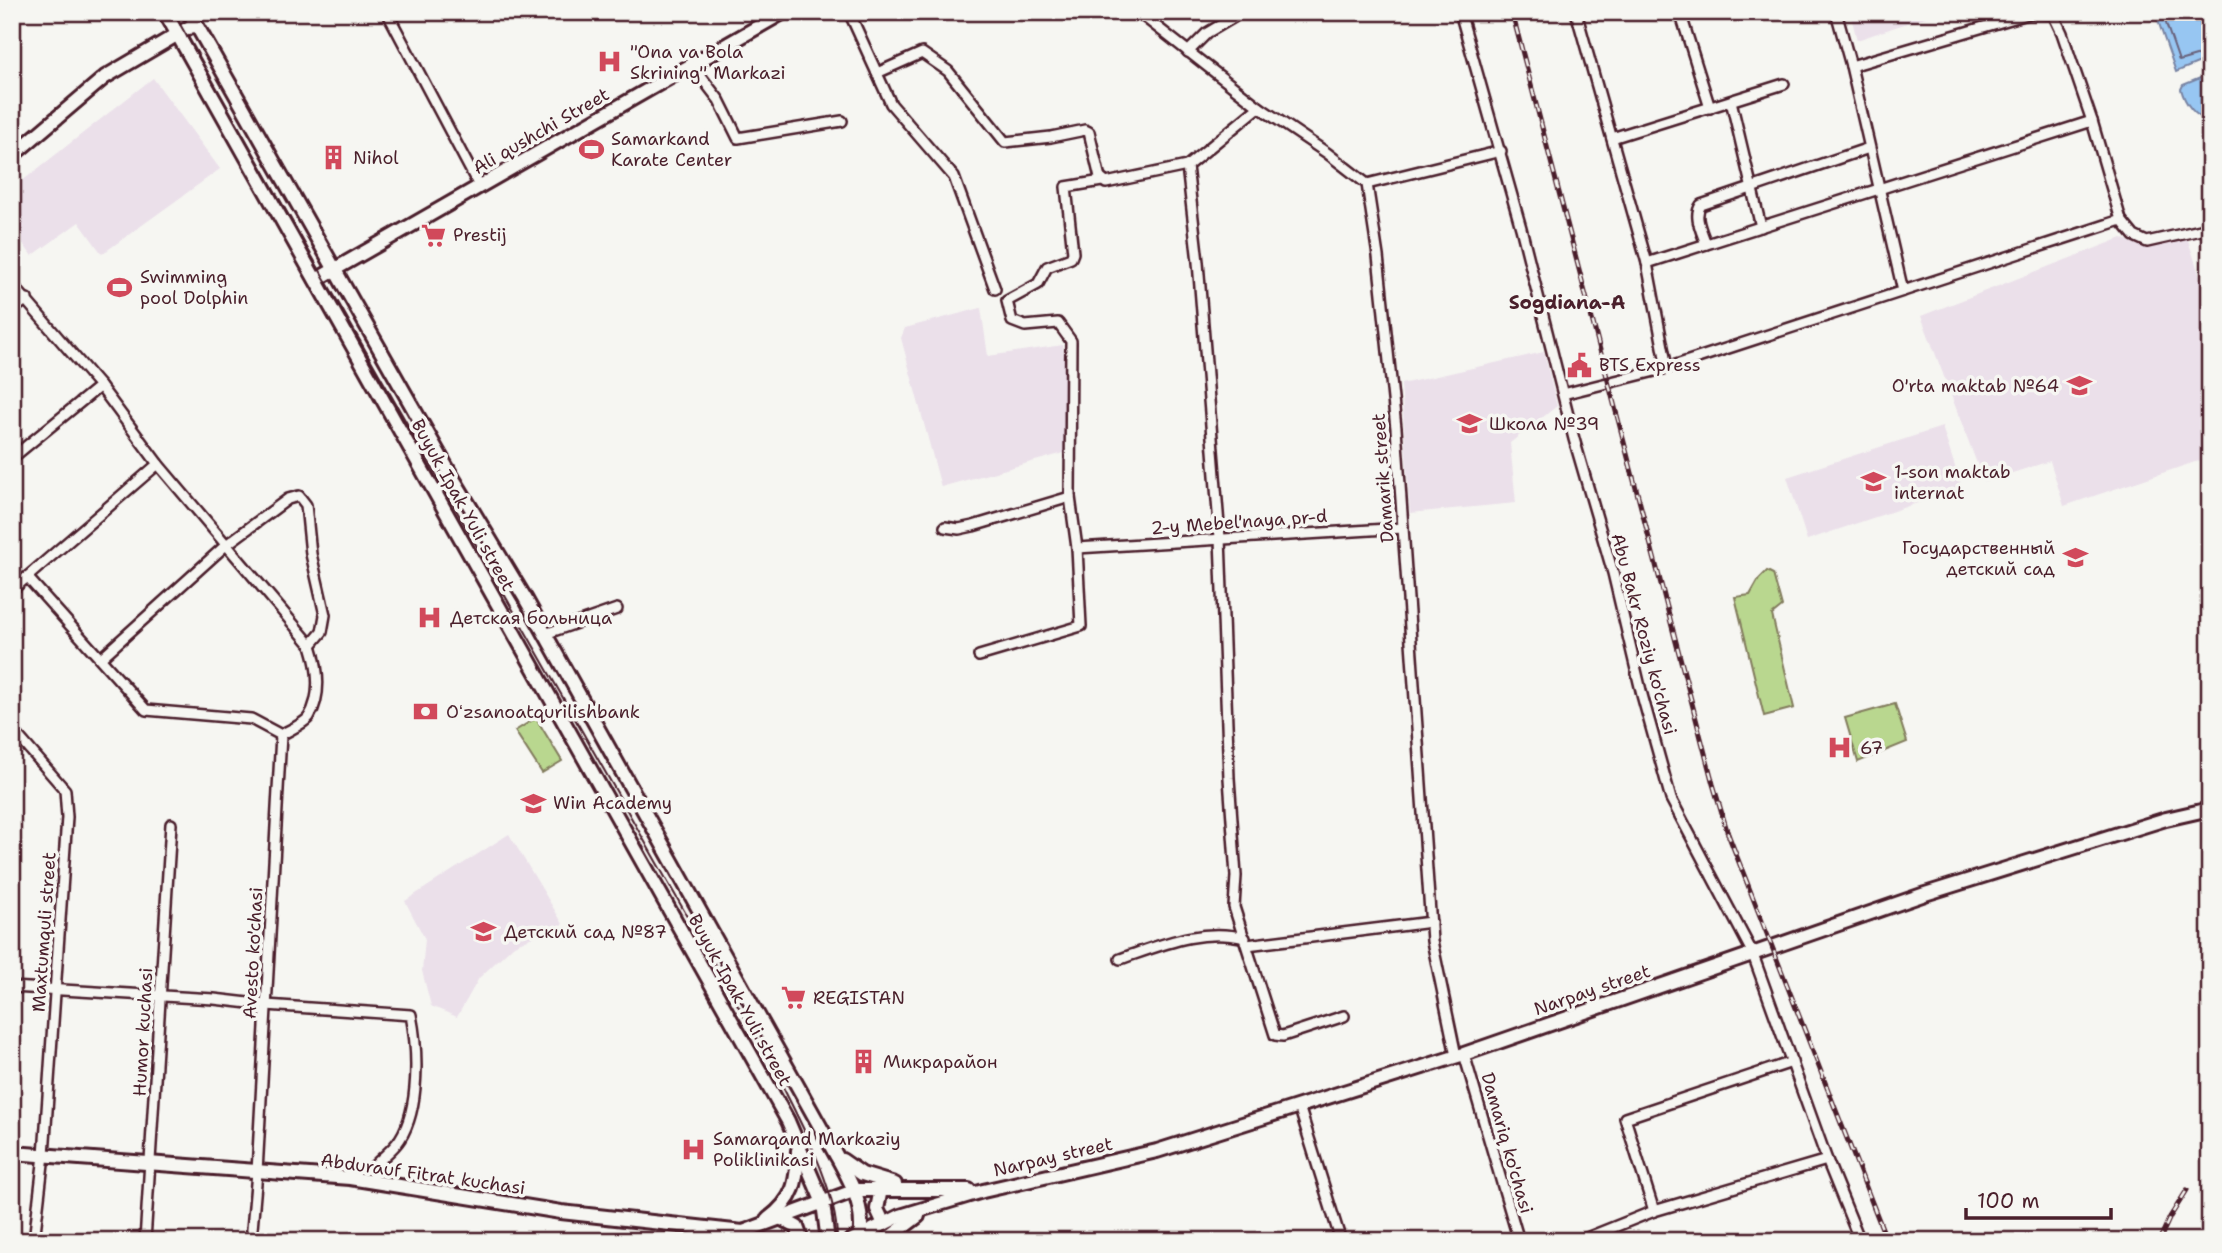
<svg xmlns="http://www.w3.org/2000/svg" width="2222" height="1253" font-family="'Shantell Sans',sans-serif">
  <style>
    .built { fill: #ebe0ea }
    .green { fill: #b9d78f; stroke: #827b5d; stroke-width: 2 }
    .water { fill: #97c6f2; stroke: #7883a2; stroke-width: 2 }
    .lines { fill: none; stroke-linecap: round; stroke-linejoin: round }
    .shore { stroke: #69627b; stroke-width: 2 }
    .street-casing { stroke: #4a1f2b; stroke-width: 14 }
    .secondary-casing { stroke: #4a1f2b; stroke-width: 18 }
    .street { stroke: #f6f6f2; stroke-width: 9 }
    .secondary { stroke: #f6f6f2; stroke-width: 12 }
    .tram { stroke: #4a1f2b; stroke-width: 2 }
    .rail-casing { stroke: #4a1f2b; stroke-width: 5 }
    .rail { stroke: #f6f6f2; stroke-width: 2.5; stroke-dasharray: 8; stroke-linecap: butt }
    .labels { text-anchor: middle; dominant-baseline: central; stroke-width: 7; stroke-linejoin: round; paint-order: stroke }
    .poi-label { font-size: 18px; fill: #4a1f2b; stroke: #f6f6f2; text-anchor: start }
    .street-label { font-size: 18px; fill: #4a1f2b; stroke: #f6f6f2 }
    .neighbourhood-label { font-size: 19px; font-weight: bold; fill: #4a1f2b; stroke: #f6f6f2 }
  </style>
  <rect width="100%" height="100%" fill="#f6f6f2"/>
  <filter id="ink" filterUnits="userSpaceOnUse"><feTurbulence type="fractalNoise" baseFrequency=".0143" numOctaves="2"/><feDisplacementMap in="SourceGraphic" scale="14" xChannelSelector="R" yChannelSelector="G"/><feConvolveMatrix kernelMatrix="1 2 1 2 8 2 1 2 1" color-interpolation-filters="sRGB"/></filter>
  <g filter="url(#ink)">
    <g class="built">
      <path d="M1850 12H1940L1857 40Z"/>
      <path d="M153 78 220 169 102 254 79 222 32 256 12 229V189Z"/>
      <path d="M2122 238 2144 248 2188 240 2210 307V457L2064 506 2050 461 1984 482 1921 316Z"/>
      <path d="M981 308 988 356 1063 345 1071 451 941 487 901 338 905 328Z"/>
      <path d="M1544 352 1557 406 1510 443 1516 503 1410 513 1401 384Z"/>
      <path d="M1942 427 1962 488 1807 540 1787 477Z"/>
      <path d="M509 834 563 924 514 945 479 978 457 1017 431 1006 422 971 425 939 405 901Z"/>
    </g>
    <g class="green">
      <path d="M1767 571 1773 574 1782 607 1772 615 1794 708 1764 716 1735 597 1750 595 1759 579Z"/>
      <path d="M1895 704 1907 742 1858 762 1845 718Z"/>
      <path d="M536 718 562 761 542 773 515 731Z"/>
    </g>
    <g class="water">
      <path d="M2155 12H2210V58L2176 72Z"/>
      <path d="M2210 74V121C2195 117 2185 104 2181 89L2183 85Z"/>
    </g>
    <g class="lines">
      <path class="shore" d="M2162 12 2179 61 2210 52"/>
      <defs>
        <g id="street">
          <path d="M387 12 479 186"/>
          <path d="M849 12 891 104 954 177 995 289"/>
          <path d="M1138 12 1259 107 1327 153 1367 184 1378 256 1396 428 1432 941 1456 1056"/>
          <path d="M1460 12 1521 228 1574 439 1613 573 1642 695 1671 799 1752 952 1827 1160 1860 1241"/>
          <path d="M1576 12 1647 263 1667 368"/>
          <path d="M1680 12 1710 108"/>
          <path d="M1836 12 1851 66 1903 291"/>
          <path d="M1188 52 1207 33 1234 17 1236 12"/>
          <path d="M692 65 719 100 738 138 842 121"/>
          <path d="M1851 66 2031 13 2053 14 2062 33 2092 121 2121 220 2134 236 2147 242 2205 229"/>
          <path d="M877 73 922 53 948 71 1005 142 1051 137 1085 130 1089 132 1100 178 1106 183 1187 166"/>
          <path d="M1731 101 1761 227"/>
          <path d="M1259 107 1187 166 1198 262 1220 538 1229 778 1236 876 1234 907 1275 1035 1283 1036 1344 1016"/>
          <path d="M1612 138 1784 84"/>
          <path d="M1367 184 1501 151"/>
          <path d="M1706 244C1702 232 1693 216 1701 205L1869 148"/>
          <path d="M1647 263 2092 121"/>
          <path d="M12 284 100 386 158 464 311 645C318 667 322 695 309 717 304 724 289 730 281 735"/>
          <path d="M12 310 27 299"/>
          <path d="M1563 394 1667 368 2121 220"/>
          <path d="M12 458 100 386"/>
          <path d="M945 527 959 529 973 526 1070 497"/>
          <path d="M1077 548 1403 528"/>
          <path d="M27 577 146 710 251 719 281 735"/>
          <path d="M12 590 158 464"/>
          <path d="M545 634 617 609"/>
          <path d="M979 656 1081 626 1077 548 1070 497 1071 341 1058 323 1025 326 1012 321 1007 301 1038 284 1047 267 1071 258 1073 253 1066 187 1102 181"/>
          <path d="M101 658 226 545 288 499 299 496 306 505 311 554 325 615 322 632 311 645"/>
          <path d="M12 729 65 790 67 817 44 1155 34 1241"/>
          <path d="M1247 945 1431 922"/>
          <path d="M1120 959C1161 945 1202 927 1245 938"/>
          <path d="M12 987 214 999 266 1005 411 1015C418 1050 420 1108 400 1139 393 1150 382 1157 373 1167L374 1183"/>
          <path d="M1464 1054 1519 1241"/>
          <path d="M1299 1106 1341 1241"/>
          <path d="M1654 1211 1625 1118 1792 1062"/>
          <path d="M145 1241 171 824"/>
          <path d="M251 1241 257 1172 281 735"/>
          <path d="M1579 1241 1654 1211 1827 1160"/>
        </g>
        <g id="secondary">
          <path d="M165 12 788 1121 823 1203 828 1241"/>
          <path d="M189 12 451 475 525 598 836 1155C851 1182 865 1206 860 1239"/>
          <path d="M12 156 105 77 195 24"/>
          <path d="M316 280 784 12"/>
          <path d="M12 1153 350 1178 561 1212 743 1232 856 1190H969"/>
          <path d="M842 1160 862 1174 895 1184"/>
          <path d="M881 1189 877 1209 884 1224"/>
          <path d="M780 1218 797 1227 802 1241"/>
          <path d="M768 1219C795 1199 797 1182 798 1150"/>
          <path d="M850 1241 900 1216 983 1191 1157 1151 1464 1054 1925 894 2166 819 2210 809"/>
          <path d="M885 1241 918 1216"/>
        </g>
      </defs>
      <use href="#street" class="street-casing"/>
      <use href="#secondary" class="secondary-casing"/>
      <use href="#street" class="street"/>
      <use href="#secondary" class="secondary"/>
      <path class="tram" d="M173 12 773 1067C796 1115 838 1187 837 1241"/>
      <defs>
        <g id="rail">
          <path d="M1512 12 1713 784 1728 834 1887 1241"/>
          <path d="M2159 1241 2170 1217 2187 1190"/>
        </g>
      </defs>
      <use href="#rail" class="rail-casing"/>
      <use href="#rail" class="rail"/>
    </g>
  </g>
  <defs>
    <symbol id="hospital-bare" viewBox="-9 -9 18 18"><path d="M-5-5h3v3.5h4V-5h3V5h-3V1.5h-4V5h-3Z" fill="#d1495b" stroke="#f6f6f2" stroke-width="2.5" paint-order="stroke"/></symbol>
    <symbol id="stadium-bare" viewBox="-9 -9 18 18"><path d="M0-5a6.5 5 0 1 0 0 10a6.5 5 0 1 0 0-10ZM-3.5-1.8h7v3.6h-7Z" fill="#d1495b" stroke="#f6f6f2" stroke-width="2.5" paint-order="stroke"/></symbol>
    <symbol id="building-bare" viewBox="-9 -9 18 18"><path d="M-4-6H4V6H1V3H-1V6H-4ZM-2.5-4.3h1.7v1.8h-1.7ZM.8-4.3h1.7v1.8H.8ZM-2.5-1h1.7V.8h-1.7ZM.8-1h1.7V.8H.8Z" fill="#d1495b" stroke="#f6f6f2" stroke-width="2.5" paint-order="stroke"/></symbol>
    <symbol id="supermarket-bare" viewBox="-9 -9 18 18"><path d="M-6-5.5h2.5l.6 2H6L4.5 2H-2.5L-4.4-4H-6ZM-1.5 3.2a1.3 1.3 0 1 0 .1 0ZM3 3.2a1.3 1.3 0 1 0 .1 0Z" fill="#d1495b" stroke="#f6f6f2" stroke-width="2.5" paint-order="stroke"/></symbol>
    <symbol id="civic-bare" viewBox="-9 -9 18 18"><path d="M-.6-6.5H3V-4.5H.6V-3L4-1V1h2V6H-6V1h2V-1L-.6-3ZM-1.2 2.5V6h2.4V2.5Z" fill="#d1495b" stroke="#f6f6f2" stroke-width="2.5" paint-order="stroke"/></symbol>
    <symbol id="school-bare" viewBox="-9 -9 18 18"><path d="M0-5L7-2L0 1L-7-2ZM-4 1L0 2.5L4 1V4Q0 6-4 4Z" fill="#d1495b" stroke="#f6f6f2" stroke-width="2.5" paint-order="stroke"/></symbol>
    <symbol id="bank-bare" viewBox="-9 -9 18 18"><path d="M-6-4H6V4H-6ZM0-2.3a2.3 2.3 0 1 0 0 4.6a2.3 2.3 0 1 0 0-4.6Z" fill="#d1495b" stroke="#f6f6f2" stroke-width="2.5" paint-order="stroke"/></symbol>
  </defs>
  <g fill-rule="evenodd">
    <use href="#hospital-bare" x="592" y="44" width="35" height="35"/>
    <use href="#stadium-bare" x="574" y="132" width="35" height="35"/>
    <use href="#building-bare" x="316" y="140" width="35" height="35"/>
    <use href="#supermarket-bare" x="416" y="218" width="35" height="35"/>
    <use href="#stadium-bare" x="102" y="270" width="35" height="35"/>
    <use href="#civic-bare" x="1562" y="348" width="35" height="35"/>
    <use href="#school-bare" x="2062" y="368" width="35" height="35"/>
    <use href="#school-bare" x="1452" y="406" width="35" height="35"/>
    <use href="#school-bare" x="1856" y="464" width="35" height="35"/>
    <use href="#school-bare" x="2058" y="540" width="35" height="35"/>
    <use href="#hospital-bare" x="412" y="600" width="35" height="35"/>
    <use href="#bank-bare" x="408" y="694" width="35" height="35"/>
    <use href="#hospital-bare" x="1822" y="730" width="35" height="35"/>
    <use href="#school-bare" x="516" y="786" width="35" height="35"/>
    <use href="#school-bare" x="466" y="914" width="35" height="35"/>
    <use href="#supermarket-bare" x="776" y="980" width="35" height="35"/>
    <use href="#building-bare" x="846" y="1044" width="35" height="35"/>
    <use href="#hospital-bare" x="676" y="1132" width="35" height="35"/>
  </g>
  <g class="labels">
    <g class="poi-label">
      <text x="630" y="52">"Ona va Bola<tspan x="630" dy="21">Skrining" Markazi</tspan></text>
      <text x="611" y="139">Samarkand<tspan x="611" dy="21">Karate Center</tspan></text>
      <text x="353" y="158">Nihol</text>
      <text x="453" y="235">Prestij</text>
      <text x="140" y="277">Swimming<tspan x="140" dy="21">pool Dolphin</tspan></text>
      <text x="1599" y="365">BTS Express</text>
      <text x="2059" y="386" text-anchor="end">O'rta maktab №64</text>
      <text x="1489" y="424">Школа №39</text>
      <text x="1894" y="472">1-son maktab<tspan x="1894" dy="21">internat</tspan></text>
      <text x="2055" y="548" text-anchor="end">Государственный<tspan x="2055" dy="21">детский сад</tspan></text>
      <text x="450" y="618">Детская больница</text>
      <text x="446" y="712">Oʻzsanoatqurilishbank</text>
      <text x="1860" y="748">67</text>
      <text x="553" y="803">Win Academy</text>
      <text x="504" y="932">Детский сад №87</text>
      <text x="813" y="998">REGISTAN</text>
      <text x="883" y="1062">Микрарайон</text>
      <text x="713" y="1139">Samarqand Markaziy<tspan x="713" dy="21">Poliklinikasi</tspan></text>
    </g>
    <g class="street-label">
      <text transform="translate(541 131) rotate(-30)">Ali qushchi Street</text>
      <text transform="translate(1383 478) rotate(-94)">Damarik street</text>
      <text transform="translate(463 505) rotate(61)">Buyuk Ipak Yuli street</text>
      <text transform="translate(1239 522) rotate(-4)">2-y Mebel'naya pr-d</text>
      <text transform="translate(1644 634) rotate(75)">Abu Bakr Roziy ko'chasi</text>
      <text transform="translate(44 932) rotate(-86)">Maxtumquli street</text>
      <text transform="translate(253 953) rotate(-87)">Avesto ko'chasi</text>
      <text transform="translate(1592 990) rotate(-19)">Narpay street</text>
      <text transform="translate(740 1000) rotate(61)">Buyuk Ipak Yuli street</text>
      <text transform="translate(143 1032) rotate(-87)">Humor kuchasi</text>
      <text transform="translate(1507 1143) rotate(74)">Damariq ko'chasi</text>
      <text transform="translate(1053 1157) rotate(-13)">Narpay street</text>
      <text transform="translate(423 1174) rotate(8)">Abdurauf Fitrat kuchasi</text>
    </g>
    <g class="neighbourhood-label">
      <text x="1567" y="302">Sogdiana-А</text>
    </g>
  </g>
  <rect width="2222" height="1253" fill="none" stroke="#f6f6f2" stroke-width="42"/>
  <rect x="21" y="21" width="2180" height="1211" fill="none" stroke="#4a1f2b" stroke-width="2.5" filter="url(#ink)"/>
  <path d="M1966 1208v10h145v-10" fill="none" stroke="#4a1f2b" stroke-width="3.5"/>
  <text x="1977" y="1208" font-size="21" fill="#4a1f2b" stroke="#f6f6f2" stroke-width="5" paint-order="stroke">100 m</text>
</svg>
